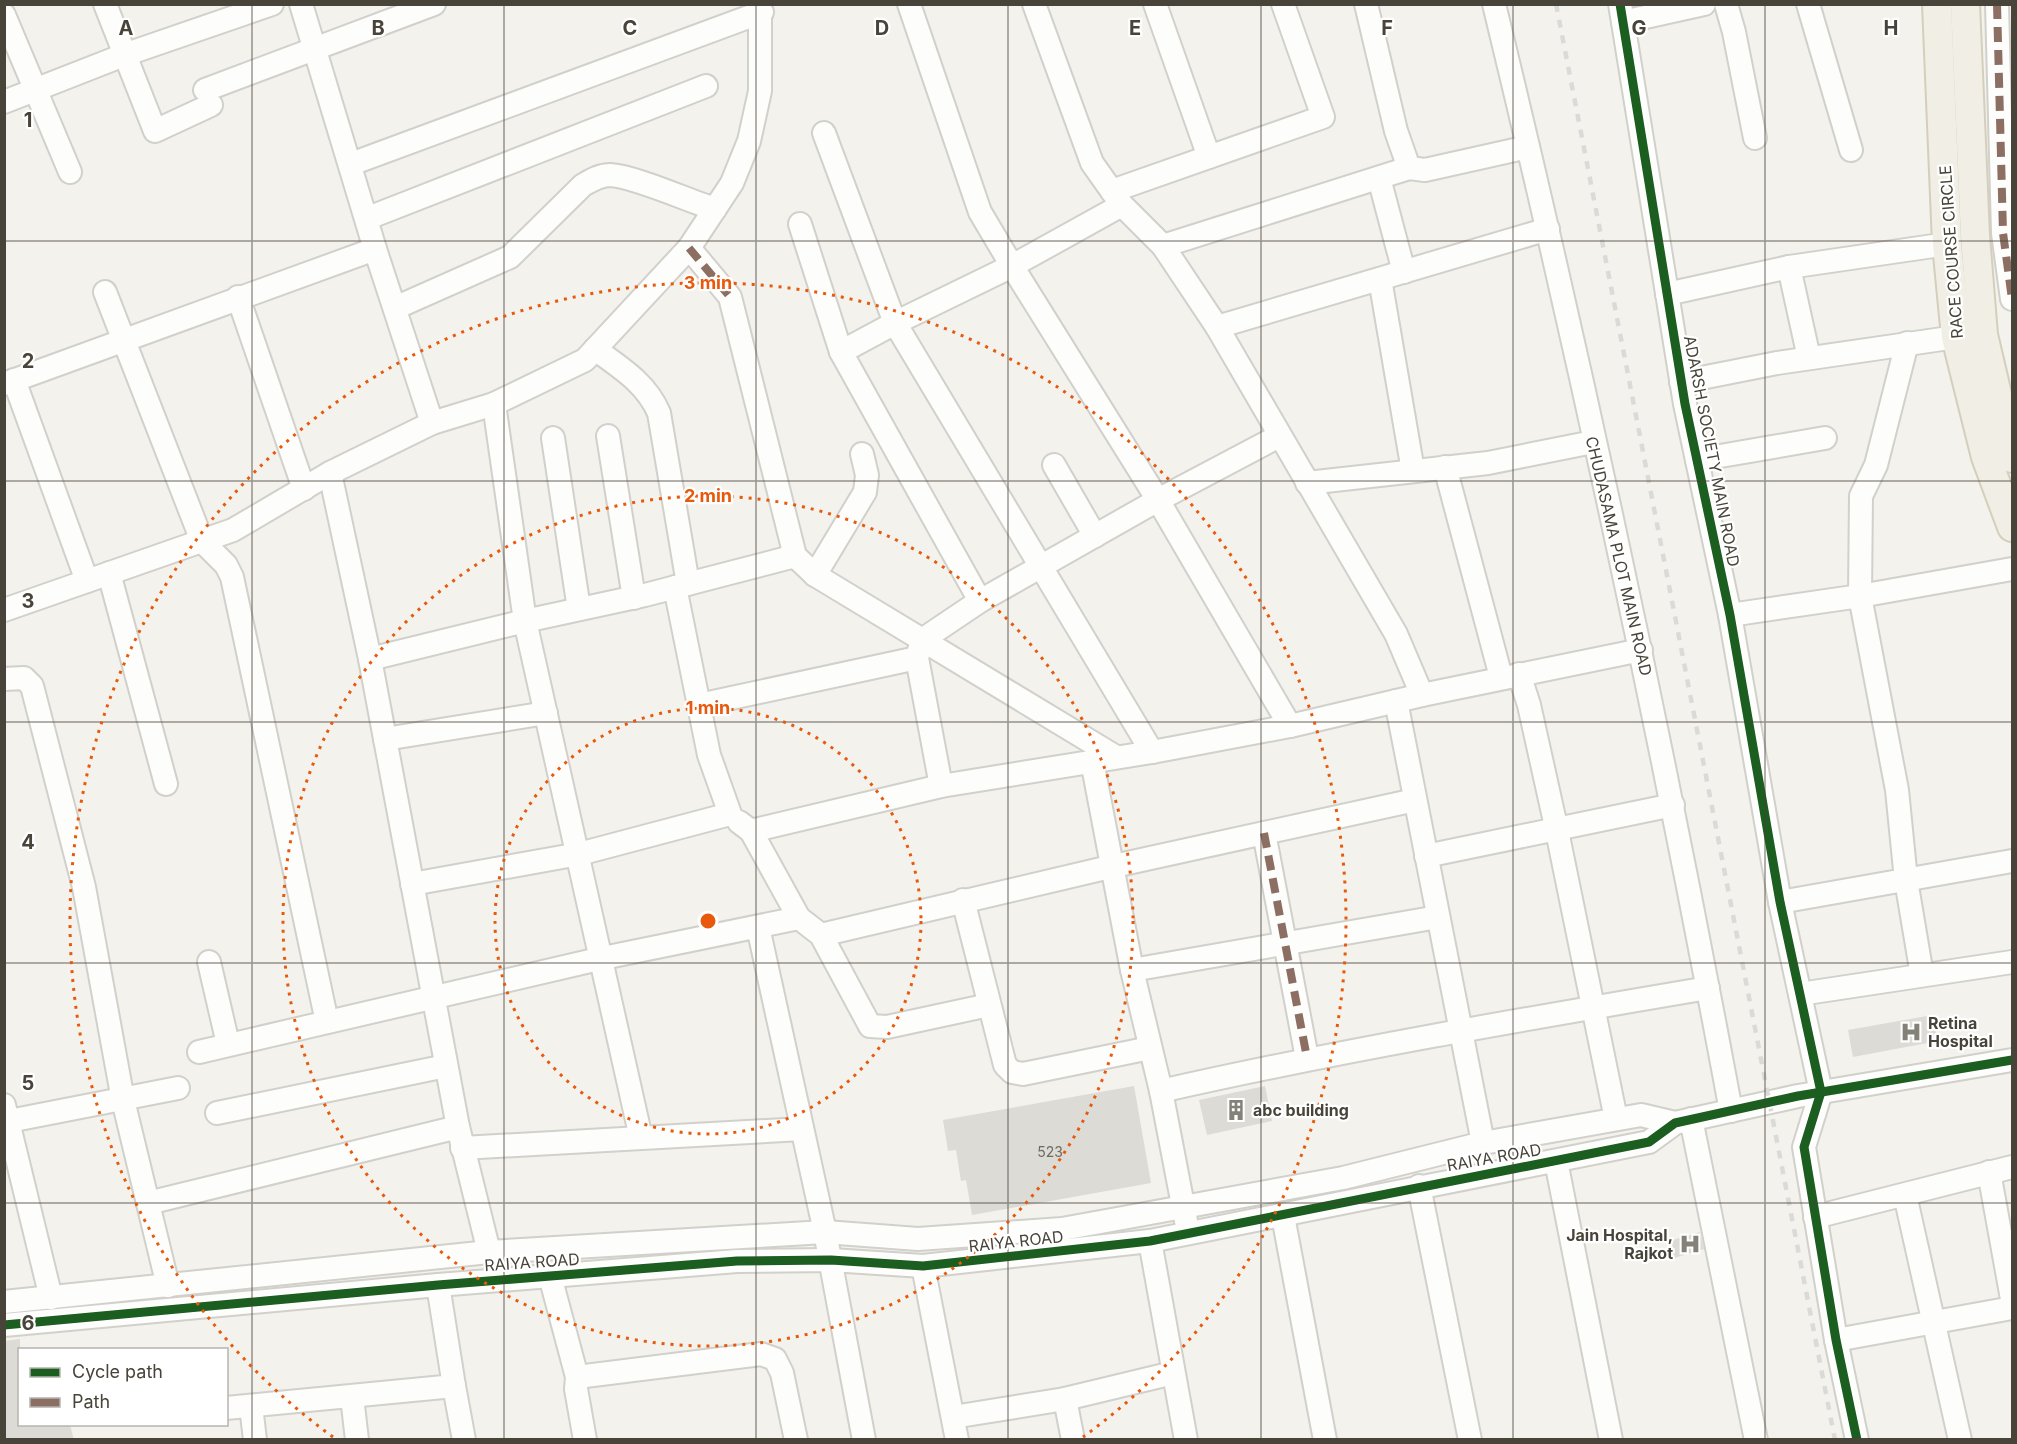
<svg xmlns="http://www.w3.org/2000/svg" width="2017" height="1444" font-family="Inter,sans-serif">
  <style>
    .building { fill: #dcdbd6 }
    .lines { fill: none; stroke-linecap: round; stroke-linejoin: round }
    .minor-casing { stroke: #d1d0cb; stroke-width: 26 }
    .major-casing { stroke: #d4cfbc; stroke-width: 32 }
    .minor { stroke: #fdfdfc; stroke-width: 22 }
    .major { stroke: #f1efe5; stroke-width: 28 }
    .rail { stroke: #dadad9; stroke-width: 4.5; stroke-dasharray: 8 8; stroke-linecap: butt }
    .quiet { stroke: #8d6e63; stroke-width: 8; stroke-dasharray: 15 8; stroke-linecap: butt }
    .cycleway-casing { stroke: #fff; stroke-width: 13 }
    .cycleway { stroke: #1b5e20; stroke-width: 9 }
    .grid { fill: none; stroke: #494439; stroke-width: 1.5; stroke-opacity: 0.55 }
    .ring { fill: none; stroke: #e8590c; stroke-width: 3; stroke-dasharray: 3 6 }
    .labels { text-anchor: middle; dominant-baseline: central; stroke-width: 4.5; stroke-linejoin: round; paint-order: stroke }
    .number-label { font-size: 14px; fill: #6e6a61 }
    .street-label { font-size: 16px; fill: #494439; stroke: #fff }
    .poi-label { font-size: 16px; font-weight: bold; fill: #494439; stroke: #fff; text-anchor: start }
    .grid-label { font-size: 20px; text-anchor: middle; font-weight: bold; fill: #494439; stroke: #fff; stroke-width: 4.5; stroke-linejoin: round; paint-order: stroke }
    .centre { fill: #e8590c; stroke: #fff; stroke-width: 3 }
    .ring-label { font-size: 18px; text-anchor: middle; font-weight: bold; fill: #e8590c; stroke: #fff; stroke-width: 4.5; stroke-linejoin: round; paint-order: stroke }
  </style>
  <rect width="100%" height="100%" fill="#f3f2ed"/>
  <g class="building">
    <path d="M1933 1015 1938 1041 1853 1057 1848 1030Z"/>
    <path d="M1134 1086 1151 1183 972 1215 966 1180 961 1181 956 1150 948 1151 943 1120Z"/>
    <path d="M1265 1086 1272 1121 1207 1135 1199 1100Z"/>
    <path d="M1700 1232 1704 1249 1671 1259 1666 1242Z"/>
    <path d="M20 1339V1425H70L74 1440H4V1341Z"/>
  </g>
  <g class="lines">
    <defs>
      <g id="minor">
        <path d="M105 4 155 131 211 105"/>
        <path d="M301 4 375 249 432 423"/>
        <path d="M909 4 980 212 1012 266 895 323 1152 752"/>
        <path d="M1034 4 1092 163 1121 204"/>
        <path d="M1155 4 1209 157"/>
        <path d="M1366 4 1396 131 1409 168 1425 170 1528 147"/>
        <path d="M1494 4C1583 371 1662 740 1731 1111"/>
        <path d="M1620 4 1685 404 1730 615 1780 902 1821 1092 1804 1147 1836 1340 1857 1440"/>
        <path d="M1726 4 1734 32 1755 138"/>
        <path d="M1808 4 1851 150"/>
        <path d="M1997 4 2003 233 2012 299"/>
        <path d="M4 15 70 172"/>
        <path d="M1623 22 1704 4"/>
        <path d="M205 90 434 4"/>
        <path d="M4 102 124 55 272 4"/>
        <path d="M824 133 895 323 841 352"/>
        <path d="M351 164 762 12"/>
        <path d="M1409 168 1163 246 1217 327 1548 229"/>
        <path d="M1379 178 1404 272"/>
        <path d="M1112 191 1323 117 1283 4"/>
        <path d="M368 218 706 86"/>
        <path d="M800 224 841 352 980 601"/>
        <path d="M1163 246 1122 205 1012 266 1158 500 1290 726"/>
        <path d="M689 248 730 297 795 556 815 575 1116 757"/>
        <path d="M1789 267 1809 358"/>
        <path d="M1380 279 1413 471"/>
        <path d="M105 292 202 541 226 565 232 577 327 1022"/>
        <path d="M1667 294 1789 267 1947 244"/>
        <path d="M238 297 304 489"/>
        <path d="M395 308 510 257 583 185C592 180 600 175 610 175 634 176 689 201 715 209"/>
        <path d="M1907 343 1876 465 1861 496 1860 596 1897 790 1906 880 1922 975"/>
        <path d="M595 349C621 368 646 383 659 413L688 584"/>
        <path d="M14 380 87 581"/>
        <path d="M1681 382 1777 363 1956 337"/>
        <path d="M4 384 375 249"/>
        <path d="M494 404 525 621 645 595 795 556"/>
        <path d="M608 436 634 598"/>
        <path d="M553 438 579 609"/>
        <path d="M1697 460 1825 438"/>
        <path d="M1054 465 1095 536"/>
        <path d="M1445 467 1501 677"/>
        <path d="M330 473 370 659 458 1127 489 1252"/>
        <path d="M1307 483 1488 463 1593 442"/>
        <path d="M109 573 166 784"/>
        <path d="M815 575 865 492 867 475 862 454"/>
        <path d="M4 610 233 530 330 473 432 423 494 404 585 360 689 248 732 183 749 141 760 91V4"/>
        <path d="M1730 615 1860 596 2012 569"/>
        <path d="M370 659 525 621 641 1138"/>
        <path d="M1519 674 1529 705 1557 831 1616 1119"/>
        <path d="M4 679 24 678 32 686 84 887 123 1100 168 1286"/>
        <path d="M1422 695 1641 650"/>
        <path d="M1396 701 1483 1143"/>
        <path d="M699 705 917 658"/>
        <path d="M385 739 546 713"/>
        <path d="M1092 761 1132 970 1161 1091 1186 1221"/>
        <path d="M941 786 917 658 922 640 980 601 1158 500 1279 436"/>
        <path d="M739 822 751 831 799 918 821 935 870 1026 887 1027 989 1005"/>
        <path d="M751 831 941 786 1152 752 1290 726 1422 695 1396 634 1217 327"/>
        <path d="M1264 833 1307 1058"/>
        <path d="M1426 856 1673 805"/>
        <path d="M412 884 579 854 730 814 709 755 675 587"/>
        <path d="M963 900 1005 1065 1012 1072 1023 1074 1150 1048"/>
        <path d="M1780 902 2012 861"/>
        <path d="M758 927 825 1232 864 1440"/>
        <path d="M821 935 1114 866 1415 800"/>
        <path d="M209 962 228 1044"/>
        <path d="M1132 970 1438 917"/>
        <path d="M1800 994 2012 962"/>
        <path d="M199 1052 603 958 799 918"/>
        <path d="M1161 1091C1342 1050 1525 1019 1708 988"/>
        <path d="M4 1105 51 1298"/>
        <path d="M217 1113 446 1066"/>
        <path d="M1691 1119 1756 1440"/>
        <path d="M4 1122 178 1088"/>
        <path d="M462 1148 802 1129"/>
        <path d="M1556 1161 1611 1440"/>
        <path d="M1989 1172 2012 1299"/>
        <path d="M1419 1186 1470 1440"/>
        <path d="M1905 1195 1960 1440"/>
        <path d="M148 1203 458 1127"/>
        <path d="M1283 1216 1325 1440"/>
        <path d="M1815 1217 2012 1167"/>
        <path d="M1150 1241 1186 1440"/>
        <path d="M923 1266 957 1440"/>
        <path d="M550 1276 577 1377 576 1389 585 1440"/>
        <path d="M4 1302 489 1252 825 1232 918 1239 1062 1229 1343 1178 1483 1143 1641 1115 1675 1123"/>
        <path d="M4 1325 438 1285 737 1261 831 1260 923 1266 1150 1241 1649 1142 1675 1123 1798 1096 2012 1060"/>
        <path d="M1836 1340 2012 1308"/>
        <path d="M577 1377 761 1354 775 1359 782 1373 796 1440"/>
        <path d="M454 1386 464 1440"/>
        <path d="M352 1397 357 1440"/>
        <path d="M1065 1399 1073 1440"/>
        <path d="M251 1406 255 1440"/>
        <path d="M226 1408 454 1386 438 1285"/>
        <path d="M953 1417 1065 1399 1173 1373"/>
      </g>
      <g id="major">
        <path d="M1937 4 1947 244 1956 337 1986 457 2012 527"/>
        <path d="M1965 4 1975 236 1983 335 2012 458"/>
      </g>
    </defs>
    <use href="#minor" class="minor-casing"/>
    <use href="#major" class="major-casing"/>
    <use href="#minor" class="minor"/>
    <use href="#major" class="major"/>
    <path class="rail" d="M1556 4 1835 1440"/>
    <g class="quiet">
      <path d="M1997 4 2003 233 2012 299"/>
      <path d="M689 248 730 297"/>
      <path d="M1264 833 1307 1058"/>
    </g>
    <defs>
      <g id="cycleway">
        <path d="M1620 4 1685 404 1730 615 1780 902 1821 1092 1804 1147 1836 1340 1857 1440"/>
        <path d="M4 1325 438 1285 737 1261 831 1260 923 1266 1150 1241 1649 1142 1675 1123 1798 1096 2012 1060"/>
      </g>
    </defs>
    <use href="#cycleway" class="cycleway-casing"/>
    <use href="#cycleway" class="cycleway"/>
  </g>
  <path class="grid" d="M252 4V1440M504 4V1440M756 4V1440M1008 4V1440M1261 4V1440M1513 4V1440M1765 4V1440M4 241H2012M4 481H2012M4 722H2012M4 963H2012M4 1203H2012"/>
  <g class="ring">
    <circle cx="708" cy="921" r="213"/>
    <circle cx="708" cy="921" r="425"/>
    <path d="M333 1437A638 638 0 1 1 1083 1437"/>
  </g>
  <defs>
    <symbol id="hospital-bare" viewBox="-9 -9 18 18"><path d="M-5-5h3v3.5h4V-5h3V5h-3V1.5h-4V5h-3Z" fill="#848178" stroke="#fff" stroke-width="2.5" paint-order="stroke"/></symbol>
    <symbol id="building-bare" viewBox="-9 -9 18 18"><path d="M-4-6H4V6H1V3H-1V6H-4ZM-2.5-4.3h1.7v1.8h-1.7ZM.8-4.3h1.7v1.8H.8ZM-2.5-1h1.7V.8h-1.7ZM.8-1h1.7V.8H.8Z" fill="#848178" stroke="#fff" stroke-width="2.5" paint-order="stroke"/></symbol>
  </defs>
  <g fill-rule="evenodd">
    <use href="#hospital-bare" x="1896" y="1017" width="30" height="30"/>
    <use href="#building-bare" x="1221" y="1095" width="30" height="30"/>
    <use href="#hospital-bare" x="1675" y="1229" width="30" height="30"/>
  </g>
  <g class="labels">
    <g class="number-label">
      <text x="1050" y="1151">523</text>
    </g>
    <g class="street-label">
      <text transform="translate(1951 252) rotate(-94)">RACE COURSE CIRCLE</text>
      <text transform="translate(1712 451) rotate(79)">ADARSH SOCIETY MAIN ROAD</text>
      <text transform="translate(1619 556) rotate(77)">CHUDASAMA PLOT MAIN ROAD</text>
      <text transform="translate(1494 1157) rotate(-10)">RAIYA ROAD</text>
      <text transform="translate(1016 1241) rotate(-6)">RAIYA ROAD</text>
      <text transform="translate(532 1262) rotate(-4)">RAIYA ROAD</text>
    </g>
    <g class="poi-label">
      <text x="1928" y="1023">Retina<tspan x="1928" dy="18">Hospital</tspan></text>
      <text x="1253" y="1110">abc building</text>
      <text x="1673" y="1235" text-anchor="end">Jain Hospital,<tspan x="1673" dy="18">Rajkot</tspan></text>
    </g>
  </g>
  <g class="grid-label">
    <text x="126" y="35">A</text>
    <text x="378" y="35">B</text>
    <text x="630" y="35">C</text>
    <text x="882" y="35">D</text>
    <text x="1135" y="35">E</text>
    <text x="1387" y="35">F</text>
    <text x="1639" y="35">G</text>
    <text x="1891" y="35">H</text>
    <text x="28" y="127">1</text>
    <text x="28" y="368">2</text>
    <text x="28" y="608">3</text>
    <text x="28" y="849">4</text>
    <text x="28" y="1090">5</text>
    <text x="28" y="1330">6</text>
  </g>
  <circle cx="708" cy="921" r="9" class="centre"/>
  <g class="ring-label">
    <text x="708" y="289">3 min</text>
    <text x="708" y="502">2 min</text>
    <text x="708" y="714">1 min</text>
  </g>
  <rect width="2017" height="1444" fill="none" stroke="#494439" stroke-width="12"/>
  <rect x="18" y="1348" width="210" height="78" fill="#ffffff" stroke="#b6b4b0" stroke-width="1.5"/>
  <rect x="30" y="1368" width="30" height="9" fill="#1b5e20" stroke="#b6b4b0" stroke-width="1.5"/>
  <text x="72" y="1378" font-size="18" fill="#494439">Cycle path</text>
  <rect x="30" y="1398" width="30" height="9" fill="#8d6e63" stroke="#b6b4b0" stroke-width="1.5"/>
  <text x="72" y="1408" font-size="18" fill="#494439">Path</text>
</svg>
